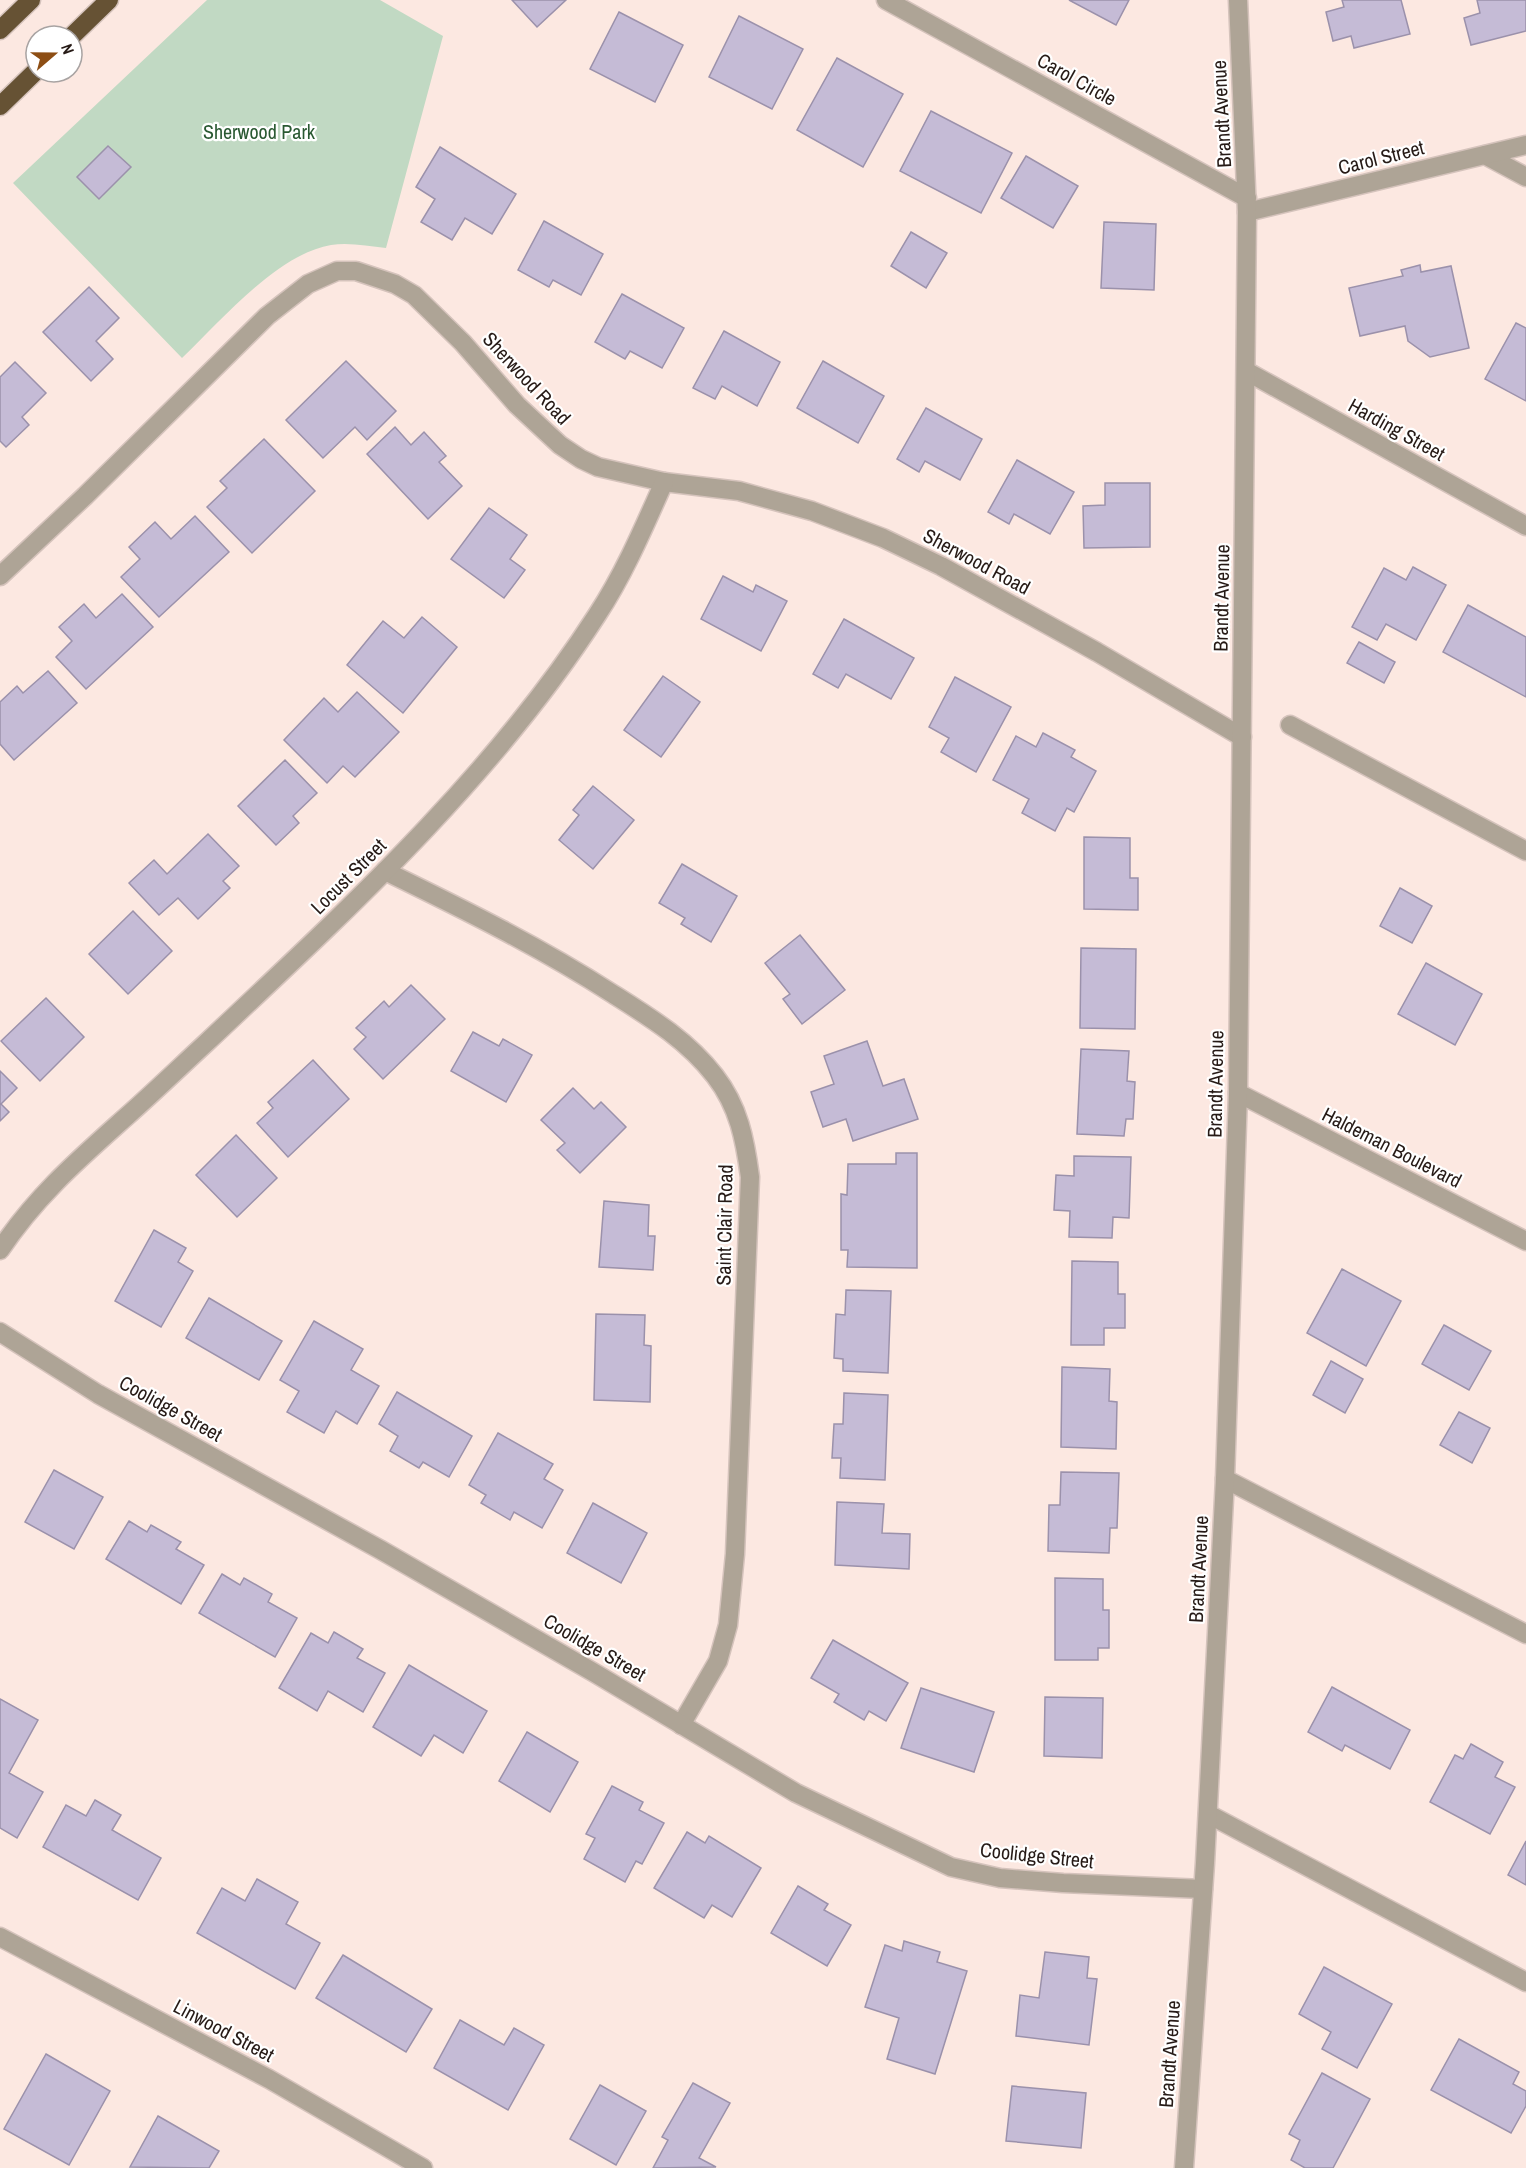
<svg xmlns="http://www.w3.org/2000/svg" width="1526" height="2168" font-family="'Archivo Narrow',sans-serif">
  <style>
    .green { fill: #c1d9c3 }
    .building { fill: #c5bbd6; stroke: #9b91ab; stroke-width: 1.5 }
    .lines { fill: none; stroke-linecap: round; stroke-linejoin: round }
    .minor-casing { stroke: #d5c3bc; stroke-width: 21 }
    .highway-casing { stroke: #d5c3bc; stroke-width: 21 }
    .minor { stroke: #aea496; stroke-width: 18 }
    .highway { stroke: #665234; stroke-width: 18 }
    .labels { text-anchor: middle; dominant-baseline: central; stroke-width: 4.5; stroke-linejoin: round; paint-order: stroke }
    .street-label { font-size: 20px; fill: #261a16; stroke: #fff }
    .park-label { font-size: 20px; fill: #2a5932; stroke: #fff }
  </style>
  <rect width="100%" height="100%" fill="#fce8e1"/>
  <path class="green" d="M207 0H380L443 36 386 248C368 246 348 242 331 245 277 254 221 321 182 358L13 183Z"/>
  <g class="building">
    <path d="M512 0H566L537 27Z"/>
    <path d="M1069 0H1129L1116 25Z"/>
    <path d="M1342 0H1401L1410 34 1354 48 1351 36 1333 41 1326 12 1344 7Z"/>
    <path d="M1477 0H1526V31L1471 45 1464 18 1480 13Z"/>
    <path d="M619 12 683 45 655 102 590 69Z"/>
    <path d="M739 16 803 49 772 109 709 77Z"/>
    <path d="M837 58 903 94 863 167 797 130Z"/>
    <path d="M931 111 1012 153 981 213 900 171Z"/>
    <path d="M108 146 131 167 99 199 77 177Z"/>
    <path d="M440 147 516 194 492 234 465 218 452 240 421 222 435 199 416 187Z"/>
    <path d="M1026 156 1078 186 1053 228 1001 198Z"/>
    <path d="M544 221 603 254 581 295 553 280 549 287 518 270Z"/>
    <path d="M1104 222 1156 224 1154 290 1101 288Z"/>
    <path d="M911 232 947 253 926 288 891 266Z"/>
    <path d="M1420 265 1421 272 1451 266 1469 348 1430 357 1408 341 1405 326 1360 336 1349 288 1403 276 1401 270Z"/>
    <path d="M89 287 119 318 96 341 113 359 91 381 43 332Z"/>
    <path d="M622 294 684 328 662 368 630 351 625 359 595 342Z"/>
    <path d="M1516 323 1526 328V401L1485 379Z"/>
    <path d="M724 331 780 362 757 406 722 386 715 399 693 388Z"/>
    <path d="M346 361 396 411 367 440 355 427 323 458 286 420Z"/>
    <path d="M823 361 884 396 858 443 797 408Z"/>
    <path d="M15 362 46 393 22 417 29 425 6 447 0 441V377Z"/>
    <path d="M926 408 982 439 960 480 925 461 919 472 897 459Z"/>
    <path d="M395 427 411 445 424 432 446 456 439 462 462 486 428 519 367 454Z"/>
    <path d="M264 439 315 491 252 553 207 507 227 488 220 481Z"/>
    <path d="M1017 460 1074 492 1050 534 1014 514 1009 524 988 512Z"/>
    <path d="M1105 483H1150V547L1084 548 1083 506 1105 505Z"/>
    <path d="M489 508 527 535 510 559 525 570 504 598 451 559Z"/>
    <path d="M195 516 229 552 159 617 121 577 140 559 129 547 155 522 171 539Z"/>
    <path d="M1413 567 1446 585 1416 640 1386 624 1377 640 1352 627 1384 568 1406 580Z"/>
    <path d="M723 576 753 592 756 585 787 601 761 651 701 619Z"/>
    <path d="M122 594 153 627 86 689 56 657 72 641 59 627 84 604 96 618Z"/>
    <path d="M1468 605 1526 637V697L1443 652Z"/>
    <path d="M422 617 457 647 403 713 347 665 383 621 404 638Z"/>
    <path d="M844 619 914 658 891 699 846 674 838 688 813 674Z"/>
    <path d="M1359 642 1395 662 1384 683 1347 663Z"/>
    <path d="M48 671 77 703 14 760 0 744V702L17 686 23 693Z"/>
    <path d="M663 676 700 702 661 757 624 730Z"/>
    <path d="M955 677 1011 707 976 772 941 752 949 738 929 727Z"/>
    <path d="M357 692 399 732 355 777 343 766 327 783 284 740 324 698 338 712Z"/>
    <path d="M1043 733 1075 750 1071 757 1096 771 1074 812 1067 808 1055 831 1022 813 1029 799 993 780 1016 736 1036 747Z"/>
    <path d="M285 760 317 793 293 816 299 823 276 845 238 806Z"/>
    <path d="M593 786 634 820 593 869 559 840 579 815 573 810Z"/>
    <path d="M208 834 239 866 223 881 230 888 198 919 178 898 159 915 129 883 154 860 167 874Z"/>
    <path d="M1084 837 1130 838V878H1138V910L1084 909Z"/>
    <path d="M682 864 737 896 711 942 681 924 685 918 659 903Z"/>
    <path d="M1400 888 1432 906 1412 943 1380 926Z"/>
    <path d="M133 911 172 951 128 994 89 954Z"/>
    <path d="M800 935 845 990 802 1024 783 999 790 994 765 963Z"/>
    <path d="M1081 948 1136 949 1135 1029 1080 1028Z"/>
    <path d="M1426 963 1482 994 1455 1045 1398 1014Z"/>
    <path d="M411 985 445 1019 383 1079 354 1049 366 1037 356 1028 384 1001 389 1007Z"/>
    <path d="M46 998 84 1037 40 1081 1 1041Z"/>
    <path d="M473 1032 499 1046 503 1039 532 1055 506 1102 451 1071Z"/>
    <path d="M867 1041 883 1086 904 1079 918 1119 853 1141 846 1119 823 1127 811 1092 834 1084 824 1056Z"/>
    <path d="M1081 1049 1129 1051 1127 1081 1135 1082 1133 1119H1126L1124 1136 1077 1134Z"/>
    <path d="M313 1060 349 1099 288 1157 257 1123 273 1108 268 1102Z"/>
    <path d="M0 1071 17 1088 1 1104 9 1112 0 1121Z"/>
    <path d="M573 1088 594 1109 601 1102 626 1127 580 1173 557 1150 565 1143 541 1120Z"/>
    <path d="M236 1135 277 1178 237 1217 196 1175Z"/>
    <path d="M896 1153H917V1268L847 1267 848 1250H841V1194L847 1195 848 1164H896Z"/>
    <path d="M1074 1156 1131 1157 1129 1218 1113 1217 1112 1238 1069 1237 1070 1211 1054 1210 1056 1175 1074 1176Z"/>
    <path d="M604 1201 649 1205 648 1236H655L653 1270 599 1267Z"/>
    <path d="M154 1230 186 1248 178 1262 193 1271 161 1327 115 1301Z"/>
    <path d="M1072 1261 1118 1262V1294H1125V1328H1104V1345H1071Z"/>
    <path d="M1342 1269 1401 1301 1366 1366 1307 1333Z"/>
    <path d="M846 1290 891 1291 888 1373 843 1371V1359L834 1358 836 1314 845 1315Z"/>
    <path d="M209 1298 282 1341 259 1380 186 1338Z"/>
    <path d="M596 1314 645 1315 644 1345 651 1346 650 1402 594 1400Z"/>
    <path d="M314 1321 363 1349 351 1370 379 1386 357 1424 336 1411 324 1433 287 1412 299 1391 280 1380Z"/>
    <path d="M1444 1325 1491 1351 1469 1390 1422 1364Z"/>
    <path d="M1331 1361 1363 1379 1345 1413 1313 1395Z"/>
    <path d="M1062 1367 1110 1369 1109 1401 1117 1402 1116 1449 1061 1447Z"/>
    <path d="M397 1392 472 1436 449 1477 423 1462 419 1468 390 1451 398 1436 379 1424Z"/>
    <path d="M844 1393 888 1395 885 1480 840 1478 841 1458H832L834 1424H843Z"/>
    <path d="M1459 1412 1490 1428 1472 1463 1440 1445Z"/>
    <path d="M498 1433 553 1464 544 1479 563 1490 542 1528 514 1512 510 1520 481 1503 486 1495 469 1485Z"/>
    <path d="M54 1470 103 1497 74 1549 25 1522Z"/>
    <path d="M1061 1472 1119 1473 1117 1528H1110L1109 1553 1048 1551 1049 1505H1060Z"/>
    <path d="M837 1502 884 1504 882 1533 910 1534 909 1569 835 1565Z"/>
    <path d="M593 1503 647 1533 621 1583 567 1553Z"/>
    <path d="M129 1521 147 1532 151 1525 181 1542 176 1549 204 1565 181 1604 106 1559Z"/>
    <path d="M222 1574 240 1585 244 1578 272 1594 268 1602 297 1618 275 1657 199 1613Z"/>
    <path d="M1055 1578 1103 1579V1610H1109V1648H1098V1660H1055Z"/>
    <path d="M334 1632 363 1649 357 1658 385 1673 363 1712 328 1691 317 1711 279 1688 311 1633 328 1643Z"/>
    <path d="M833 1640 908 1683 886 1721 869 1711 864 1720 834 1702 839 1694 811 1678Z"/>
    <path d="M409 1665 487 1711 463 1753 434 1735 421 1756 373 1727Z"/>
    <path d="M1332 1687 1410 1730 1390 1769 1345 1745 1342 1751 1308 1732Z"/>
    <path d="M921 1688 994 1712 974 1772 901 1748Z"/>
    <path d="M1045 1697 1103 1698 1102 1758 1044 1756Z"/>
    <path d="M0 1699 38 1720 9 1773 43 1792 17 1838 0 1828Z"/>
    <path d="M527 1732 578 1762 550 1812 499 1781Z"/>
    <path d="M1471 1744 1503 1762 1495 1777 1515 1787 1490 1834 1430 1802 1455 1755 1463 1759Z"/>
    <path d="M612 1786 643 1802 639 1810 664 1823 642 1864 636 1861 625 1882 584 1859 595 1838 586 1834Z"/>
    <path d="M95 1800 121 1815 112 1830 161 1858 138 1900 43 1847 66 1805 86 1816Z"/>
    <path d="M687 1832 705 1843 709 1836 761 1868 732 1917 712 1905 704 1918 654 1888Z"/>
    <path d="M1526 1841V1885L1508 1875Z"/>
    <path d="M257 1879 298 1902 286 1924 320 1943 295 1989 197 1933 222 1888 245 1901Z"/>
    <path d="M798 1886 828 1904 824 1910 851 1925 827 1966 771 1933Z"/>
    <path d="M904 1941 940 1952 937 1962 967 1971 935 2074 887 2059 899 2018 865 2007 885 1945 902 1951Z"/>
    <path d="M1045 1952 1089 1957 1087 1978 1097 1979 1089 2045 1016 2036 1020 1995 1039 1998Z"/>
    <path d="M343 1955 432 2009 406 2052 316 1998Z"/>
    <path d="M1324 1967 1392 2004 1357 2068 1322 2049 1331 2032 1299 2014Z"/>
    <path d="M460 2020 504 2045 514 2028 544 2045 508 2110 434 2068Z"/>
    <path d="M1459 2039 1519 2072 1513 2084 1526 2091V2106L1511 2133 1431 2090Z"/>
    <path d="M46 2054 110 2091 69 2165 4 2129Z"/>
    <path d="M1322 2073 1370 2099 1333 2168H1305L1291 2160 1300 2140 1289 2134Z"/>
    <path d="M693 2083 730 2103 699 2158 716 2167 653 2168 668 2140 662 2137Z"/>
    <path d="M600 2085 646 2111 616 2165 570 2139Z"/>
    <path d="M1012 2086 1086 2093 1081 2148 1006 2141Z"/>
    <path d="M158 2116 219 2151 209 2168 130 2167Z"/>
  </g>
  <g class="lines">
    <defs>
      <g id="minor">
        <path d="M886 0 1247 198"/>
        <path d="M1485 155 1526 177"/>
        <path d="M1247 212 1526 145"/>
        <path d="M1246 371 1526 526"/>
        <path d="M0 576 85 496 267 316 308 284 337 271H356L395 284 414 295 463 343 517 405 560 445 581 459 598 467 664 482 739 491 812 511 883 538 941 566 1097 652 1242 737"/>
        <path d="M1290 725 1526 851"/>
        <path d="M385 871C463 909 540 947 613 994 651 1018 687 1040 715 1076 739 1107 745 1140 750 1177L735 1554 728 1625 718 1661 681 1725"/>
        <path d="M1238 1093 1526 1241"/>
        <path d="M0 1250C36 1196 79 1159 127 1116 154 1092 180 1067 206 1043 346 911 492 778 597 615 624 574 644 527 664 482"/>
        <path d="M0 1332 98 1394 381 1550 593 1672 796 1793 951 1867 1000 1878 1063 1883 1203 1889"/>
        <path d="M1225 1479 1526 1634"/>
        <path d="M1208 1814 1526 1982"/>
        <path d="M0 1937 269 2079 423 2168"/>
        <path d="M1184 2168 1205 1863 1225 1479 1238 1093 1247 212 1238 0"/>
      </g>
      <g id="highway">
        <path d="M0 30 31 0"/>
        <path d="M72 36 109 0"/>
        <path d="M0 106 36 71"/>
      </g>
    </defs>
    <use href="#minor" class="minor-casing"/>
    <use href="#highway" class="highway-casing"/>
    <use href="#minor" class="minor"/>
    <use href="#highway" class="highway"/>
  </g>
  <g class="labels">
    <g class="street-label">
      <text transform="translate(1077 79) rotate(29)">Carol Circle</text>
      <text transform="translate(1221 114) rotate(-93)">Brandt Avenue</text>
      <text transform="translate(1381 157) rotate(-14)">Carol Street</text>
      <text transform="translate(527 378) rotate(47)">Sherwood Road</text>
      <text transform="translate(1397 429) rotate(29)">Harding Street</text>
      <text transform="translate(977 561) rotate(28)">Sherwood Road</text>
      <text transform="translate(1221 598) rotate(-89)">Brandt Avenue</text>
      <text transform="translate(348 876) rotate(-45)">Locust Street</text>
      <text transform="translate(1215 1084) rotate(-89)">Brandt Avenue</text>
      <text transform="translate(1392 1147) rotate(27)">Haldeman Boulevard</text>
      <text transform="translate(724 1225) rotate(-89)">Saint Clair Road</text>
      <text transform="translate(171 1408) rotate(29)">Coolidge Street</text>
      <text transform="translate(1198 1569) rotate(-87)">Brandt Avenue</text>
      <text transform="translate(595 1647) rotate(30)">Coolidge Street</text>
      <text transform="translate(1037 1855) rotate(6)">Coolidge Street</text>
      <text transform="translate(224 2030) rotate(28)">Linwood Street</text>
      <text transform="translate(1169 2054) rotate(-86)">Brandt Avenue</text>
    </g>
    <g class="park-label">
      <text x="259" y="131">Sherwood Park</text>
    </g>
  </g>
  <g transform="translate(54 54) rotate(70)"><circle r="28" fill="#ffffff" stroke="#a8a3a2" stroke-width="1.5"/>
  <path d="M0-4.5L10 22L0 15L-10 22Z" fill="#8d4e14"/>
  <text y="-9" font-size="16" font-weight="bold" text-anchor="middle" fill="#261a16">N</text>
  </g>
</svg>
